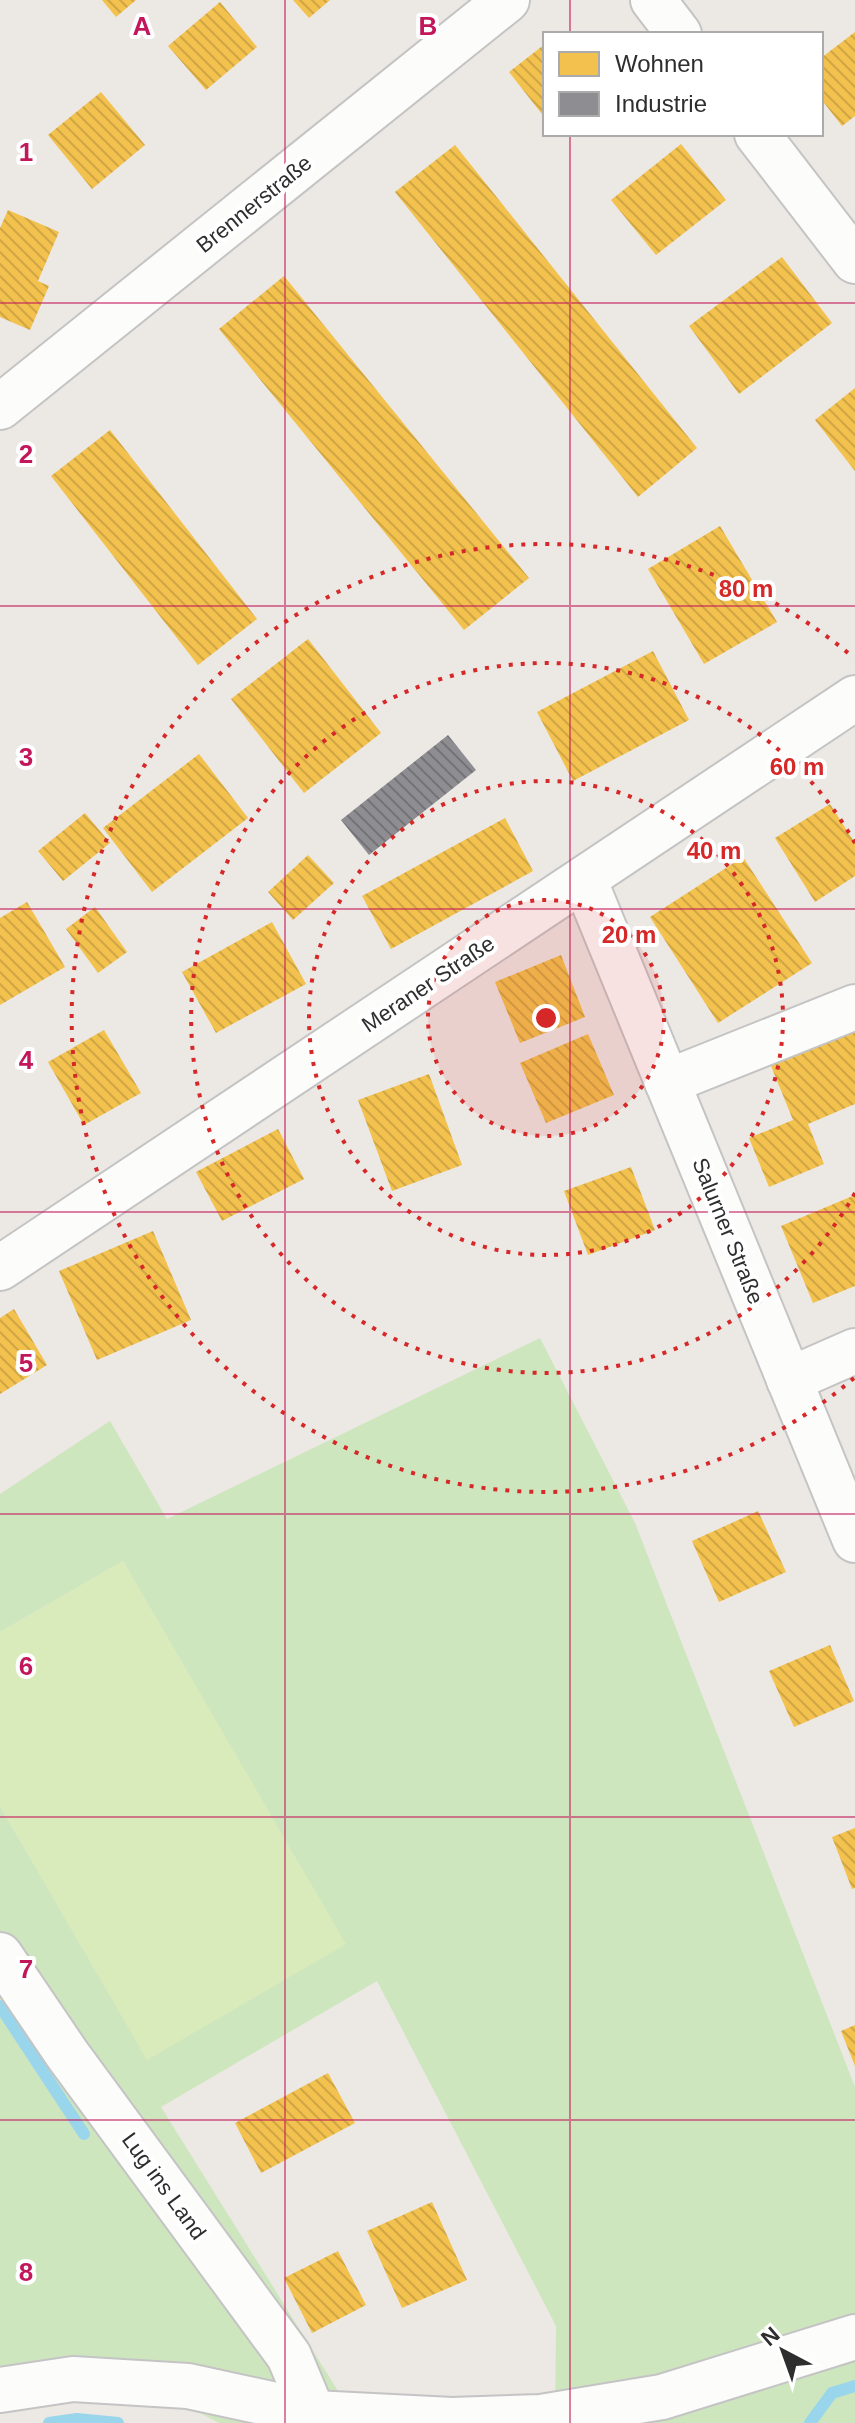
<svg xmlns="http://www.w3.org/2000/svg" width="855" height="2423" font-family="Helvetica,sans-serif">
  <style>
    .grass { fill: #cee6be }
    .pitch { fill: #d9eabb }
    .homes { fill: url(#homes-back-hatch) }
    .industry { fill: url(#industry-back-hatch) }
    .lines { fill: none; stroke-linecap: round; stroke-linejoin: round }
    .stream { stroke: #99d6ec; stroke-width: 12 }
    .minor-casing { stroke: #c5c4c5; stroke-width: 48 }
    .minor { stroke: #fcfcfb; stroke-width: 44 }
    .grid { fill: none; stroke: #c2185b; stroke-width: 2; stroke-opacity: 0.55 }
    .ring { fill: none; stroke: #d62828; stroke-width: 4; stroke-dasharray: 4 8 }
    .labels { text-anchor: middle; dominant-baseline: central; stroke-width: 8; stroke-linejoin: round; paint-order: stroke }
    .street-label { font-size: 22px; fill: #2e2e2e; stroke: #fff }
    .grid-label { font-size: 26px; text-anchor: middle; font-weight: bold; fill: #c2185b; stroke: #fff; stroke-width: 8; stroke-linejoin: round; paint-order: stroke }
    .centre { fill: #d62828; stroke: #fff; stroke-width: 4 }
    .ring-label { font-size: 24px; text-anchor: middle; font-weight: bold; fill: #d62828; stroke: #fff; stroke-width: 8; stroke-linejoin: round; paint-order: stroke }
  </style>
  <defs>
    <pattern id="homes-back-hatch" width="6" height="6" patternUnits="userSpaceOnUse" patternTransform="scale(2)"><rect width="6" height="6" fill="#f2c14e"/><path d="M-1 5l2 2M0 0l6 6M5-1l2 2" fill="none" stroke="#d0a644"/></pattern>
    <pattern id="industry-back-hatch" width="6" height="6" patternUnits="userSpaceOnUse" patternTransform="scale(2)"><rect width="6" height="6" fill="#8d8d92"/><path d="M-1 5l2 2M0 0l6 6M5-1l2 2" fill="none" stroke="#747478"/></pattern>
  </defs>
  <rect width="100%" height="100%" fill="#ece8e4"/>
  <path class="grass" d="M540 1338 635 1523 855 2087V2423H555L556 2326 377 1981 161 2107 358 2423H219L189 2407 76 2398 0 2409V1806L147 2059 345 1944 123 1561 0 1632V1494L110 1421 167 1519Z"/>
  <path class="pitch" d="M123 1561 346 1944 147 2060 0 1806V1632Z"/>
  <g class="homes">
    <path d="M102 0H136L116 17Z"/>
    <path d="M293 0H330L309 18Z"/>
    <path d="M220 2 257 47 206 90 168 46Z"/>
    <path d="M855 32V116L842 126 821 99V58Z"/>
    <path d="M545 44V118L509 72Z"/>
    <path d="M101 92 145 145 92 189 48 135Z"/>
    <path d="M681 144 726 200 656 255 611 200Z"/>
    <path d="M455 145 697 448 638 497 395 192Z"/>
    <path d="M8 210 59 232 38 281 49 286 30 330 0 317V228Z"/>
    <path d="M782 257 832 323 739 394 689 326Z"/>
    <path d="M284 276 529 578 464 630 219 329Z"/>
    <path d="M855 388V471L815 420Z"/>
    <path d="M110 430 257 619 198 665 51 476Z"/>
    <path d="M720 526 777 622 704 664 648 569Z"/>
    <path d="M308 639 381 733 304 793 231 699Z"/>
    <path d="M653 651 689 720 573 781 537 712Z"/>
    <path d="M199 754 248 818 152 892 103 828Z"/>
    <path d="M830 804 855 843V876L815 902 775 838Z"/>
    <path d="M85 813 110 843 63 881 38 851Z"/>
    <path d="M505 818 533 871 391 949 362 896Z"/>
    <path d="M308 855 334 883 293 920 268 892Z"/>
    <path d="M743 857 812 963 718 1023 650 917Z"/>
    <path d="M27 902 65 967 0 1005V918Z"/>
    <path d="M95 907 127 952 98 973 66 929Z"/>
    <path d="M272 922 306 984 216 1033 182 972Z"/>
    <path d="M561 955 585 1017 520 1043 495 982Z"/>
    <path d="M855 1029V1104L808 1124 824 1164 769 1187 749 1138 793 1120 769 1061Z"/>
    <path d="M104 1030 141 1093 84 1125 48 1062Z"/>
    <path d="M588 1034 614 1095 546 1123 520 1063Z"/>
    <path d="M429 1074 462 1165 392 1191 358 1100Z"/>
    <path d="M278 1129 304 1179 222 1221 196 1172Z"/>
    <path d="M631 1167 655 1230 588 1255 564 1191Z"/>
    <path d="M855 1195V1286L813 1303 781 1226Z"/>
    <path d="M153 1231 191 1320 97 1360 59 1271Z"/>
    <path d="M14 1309 47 1365 0 1394V1318Z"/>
    <path d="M758 1511 786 1572 719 1602 692 1541Z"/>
    <path d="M830 1645 854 1701 794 1727 769 1671Z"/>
    <path d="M855 1828V1888L852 1889 832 1837Z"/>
    <path d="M855 2025V2066L841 2031Z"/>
    <path d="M328 2073 355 2123 261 2173 235 2123Z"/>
    <path d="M432 2202 467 2280 402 2308 367 2231Z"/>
    <path d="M338 2251 366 2305 312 2333 284 2278Z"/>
  </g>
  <path class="industry" d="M448 735 476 770 369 855 341 820Z"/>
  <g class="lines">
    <g class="stream">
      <path d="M0 2006 84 2134"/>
      <path d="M49 2423 77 2419 118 2423"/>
      <path d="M810 2423 832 2393 855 2386"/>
    </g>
    <defs>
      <g id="minor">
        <path d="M653 0 679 34"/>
        <path d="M757 134 855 261"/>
        <path d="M0 407 507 0"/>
        <path d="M584 879 855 1540"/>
        <path d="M667 1082 855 1007"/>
        <path d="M0 1268 855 698"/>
        <path d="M789 1380 855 1351"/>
        <path d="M0 1955 67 2054 289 2356 317 2423"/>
        <path d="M0 2390 73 2379 188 2386 313 2413 452 2420 541 2417 662 2397 855 2337"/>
      </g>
    </defs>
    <use href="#minor" class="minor-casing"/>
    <use href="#minor" class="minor"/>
  </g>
  <path class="grid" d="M285 0V2423M570 0V34M570 134V2423M0 303H855M0 606H855M0 909H855M0 1212H855M0 1514H855M0 1817H855M0 2120H855"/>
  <circle cx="546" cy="1018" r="118" fill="#d62828" fill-opacity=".12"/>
  <g class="ring">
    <circle cx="546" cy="1018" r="118"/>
    <circle cx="546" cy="1018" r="237"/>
    <path d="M855 1193A355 355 0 1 1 855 843"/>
    <path d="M854 1378A474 474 0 1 1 854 658"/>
  </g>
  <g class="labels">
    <g class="street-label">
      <text transform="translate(254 204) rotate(-39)">Brennerstraße</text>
      <text transform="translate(428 984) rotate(-34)">Meraner Straße</text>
      <text transform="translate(728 1231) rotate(68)">Salurner Straße</text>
      <text transform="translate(164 2186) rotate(54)">Lug ins Land</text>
    </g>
  </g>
  <g class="grid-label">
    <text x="142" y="35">A</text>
    <text x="428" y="35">B</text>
    <text x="26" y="161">1</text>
    <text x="26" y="463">2</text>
    <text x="26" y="766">3</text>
    <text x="26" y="1069">4</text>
    <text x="26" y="1372">5</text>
    <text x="26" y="1675">6</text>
    <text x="26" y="1978">7</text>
    <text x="26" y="2281">8</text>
  </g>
  <circle cx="546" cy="1018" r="12" class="centre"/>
  <g class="ring-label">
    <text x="746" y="597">80 m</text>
    <text x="797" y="775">60 m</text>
    <text x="714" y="859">40 m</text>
    <text x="629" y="943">20 m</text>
  </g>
  <rect x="543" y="32" width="280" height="104" fill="#ffffff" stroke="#ababab" stroke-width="2"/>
  <rect x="559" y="52" width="40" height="24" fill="#f2c14e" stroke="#ababab" stroke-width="2"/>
  <text x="615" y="72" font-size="24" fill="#2e2e2e">Wohnen</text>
  <rect x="559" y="92" width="40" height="24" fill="#8d8d92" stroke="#ababab" stroke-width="2"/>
  <text x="615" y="112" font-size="24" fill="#2e2e2e">Industrie</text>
  <g transform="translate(783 2351) rotate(319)" stroke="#ffffff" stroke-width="6" paint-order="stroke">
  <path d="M0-6L14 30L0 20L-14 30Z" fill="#2e2e2e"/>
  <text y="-12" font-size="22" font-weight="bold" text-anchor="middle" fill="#2e2e2e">N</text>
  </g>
</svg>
